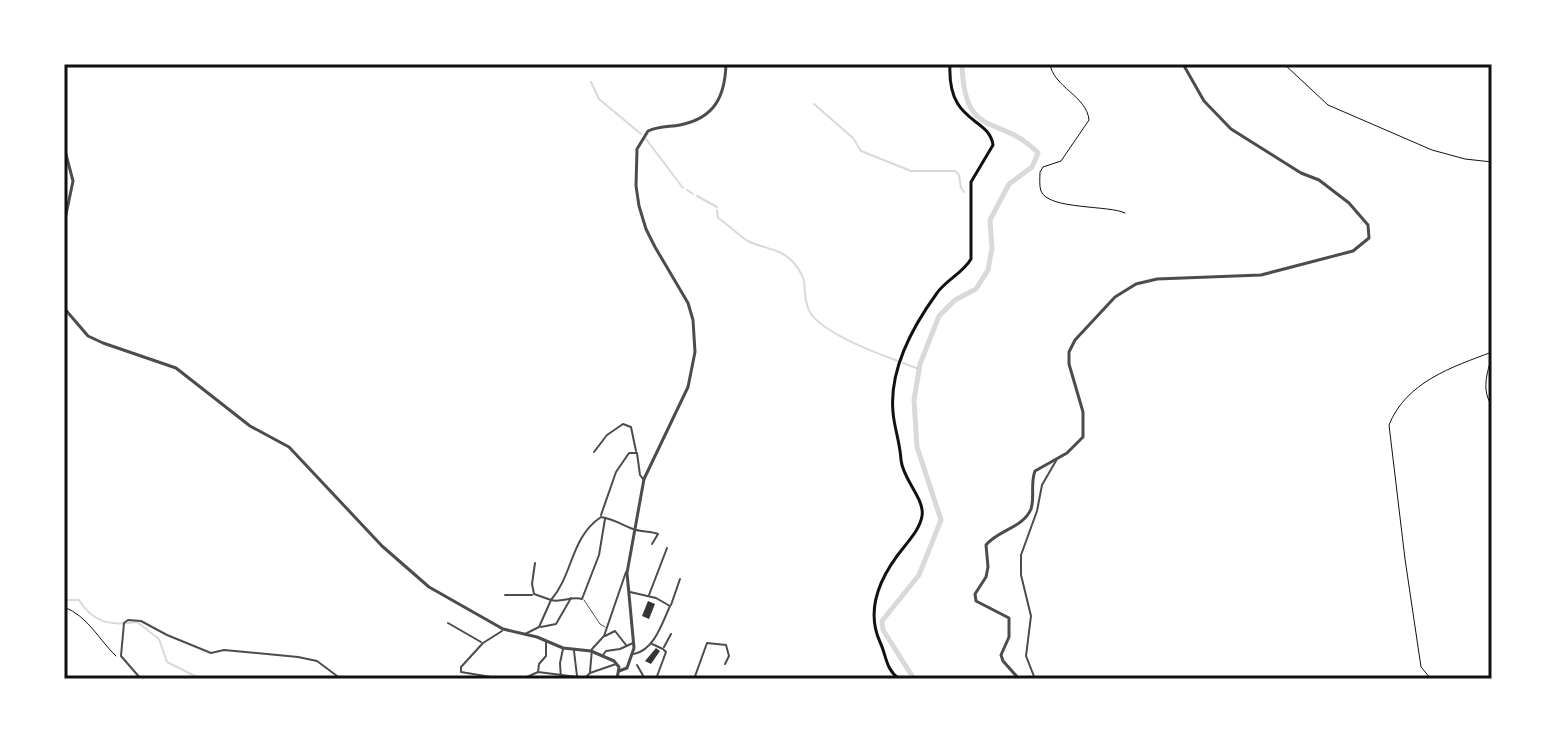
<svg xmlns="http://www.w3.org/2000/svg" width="1556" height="743" font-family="Arial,sans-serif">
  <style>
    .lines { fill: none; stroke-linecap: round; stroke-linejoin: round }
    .stream { stroke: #d9d9d9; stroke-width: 2 }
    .river { stroke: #d9d9d9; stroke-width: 5 }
    .building { fill: #353535 }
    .path { stroke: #111; stroke-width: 1 }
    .service { stroke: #4c4c4c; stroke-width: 1 }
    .minor { stroke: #4c4c4c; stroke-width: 2 }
    .tertiary { stroke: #4c4c4c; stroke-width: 3 }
    .secondary { stroke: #111; stroke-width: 3 }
    .neatline { fill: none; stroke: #111; stroke-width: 3 }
  </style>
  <rect width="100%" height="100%" fill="#fff"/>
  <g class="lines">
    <g class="stream">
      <path d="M591 82 599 99 641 134"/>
      <path d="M814 104 853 138 861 151 911 171H955L959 175 961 188 964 192"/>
      <path d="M646 139 683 188"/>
      <path d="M687 190 693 194"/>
      <path d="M697 196 717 207"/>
      <path d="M717 210 718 218C729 225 738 235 748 241 763 249 781 248 793 262 812 285 800 286 808 308 815 330 876 353 898 361"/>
      <path d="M903 363 919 369"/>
      <path d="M64 600H79C93 623 111 626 137 622L159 639 167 662 195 676 207 679"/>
    </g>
    <path class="river" d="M914 679 883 630 882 621 919 575 941 520 917 447 914 400 920 364 939 316 955 300 976 289 988 270 992 248 990 220 1009 184 1032 167 1038 153C1000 113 964 142 962 64"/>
  </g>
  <g class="building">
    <path d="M648 601 655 604 649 619 642 616Z"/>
    <path d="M656 648 660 651 651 664 645 661Z"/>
  </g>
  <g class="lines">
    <g class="path">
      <path d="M1050 64C1053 87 1087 96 1089 120L1061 161 1043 167 1040 172C1040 177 1039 186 1041 191 1048 210 1110 205 1125 213"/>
      <path d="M1284 64 1328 105 1432 150 1465 159 1492 162"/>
      <path d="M1492 356C1487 373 1481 390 1492 406"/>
      <path d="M64 607C88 616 99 640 116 656"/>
      <path d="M1431 679 1421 667 1405 559 1389 425C1406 382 1452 367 1492 352"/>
    </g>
    <path class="service" d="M584 600 600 624 605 627"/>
    <g class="minor">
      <path d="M594 452 607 435 623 424 631 427 636 451"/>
      <path d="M601 515 616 472 629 453H637L640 475 643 479"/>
      <path d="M535 563 532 584 534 594 551 600C574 573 570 538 601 517 614 519 622 525 633 529 641 532 651 531 658 534L652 544"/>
      <path d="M630 592 656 598 670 606C662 624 654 650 634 654"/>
      <path d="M505 595H532"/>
      <path d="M649 595 667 548"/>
      <path d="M671 605 680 579"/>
      <path d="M448 623 481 642"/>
      <path d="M541 627 556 624 571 598"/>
      <path d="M502 631 483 643 461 667V672L491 677H527L538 672 585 678 590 673 616 664"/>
      <path d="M525 634 539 627 551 600C561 603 571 596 582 599L599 555 605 519"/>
      <path d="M605 636 615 631 626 645"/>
      <path d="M652 644 663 649 666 652 656 679"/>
      <path d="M664 647 671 634"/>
      <path d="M574 651 577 676"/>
      <path d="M603 655 606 651 620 649 633 643"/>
      <path d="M637 665 645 679"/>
      <path d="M538 672 539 664 546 656V642"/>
      <path d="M590 672 592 649 604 636 626 572"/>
      <path d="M141 679 121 656 124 623 128 620 141 621 167 635 211 653 224 650 298 657 317 661 341 679"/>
      <path d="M561 679 560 663 563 649"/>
      <path d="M694 679 707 643 726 645 729 656 725 664"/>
      <path d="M1035 679 1026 656 1031 616 1021 575V555L1037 511 1042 485 1057 459"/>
    </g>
    <g class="tertiary">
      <path d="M64 147 73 181 64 224"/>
      <path d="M64 308 88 336 103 343 176 368 250 426 289 447 382 546 429 587 503 629 537 637 563 648 591 651 614 661 619 667 617 679"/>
      <path d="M619 671 627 668 634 648 627 573 644 479 688 387 695 352 693 320 688 303 655 247 646 229 639 206 636 186 637 149 648 131C659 126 669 127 680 125 715 118 725 96 726 64"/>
      <path d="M1019 679 1003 661 1001 655 1009 637V618L976 601 975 594 986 577 988 567 986 545C998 530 1023 528 1031 509 1035 497 1030 484 1035 471L1067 453 1083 437V412L1069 364V352L1075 340 1115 297 1136 284 1157 279 1261 275 1353 251 1369 238 1368 225 1349 203 1319 180 1301 173 1231 129 1204 101 1183 64"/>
    </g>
    <path class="secondary" d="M899 679C885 668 887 657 880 642 865 609 881 575 904 547 911 538 920 528 922 516 925 499 903 480 901 460 900 442 894 427 893 412 889 370 913 326 937 293 946 280 963 273 971 259V182L993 145C989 116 947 125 950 64"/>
  </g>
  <rect width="1556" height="743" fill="none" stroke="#ffffff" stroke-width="132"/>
  <rect x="66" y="66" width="1424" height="611" class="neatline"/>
</svg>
